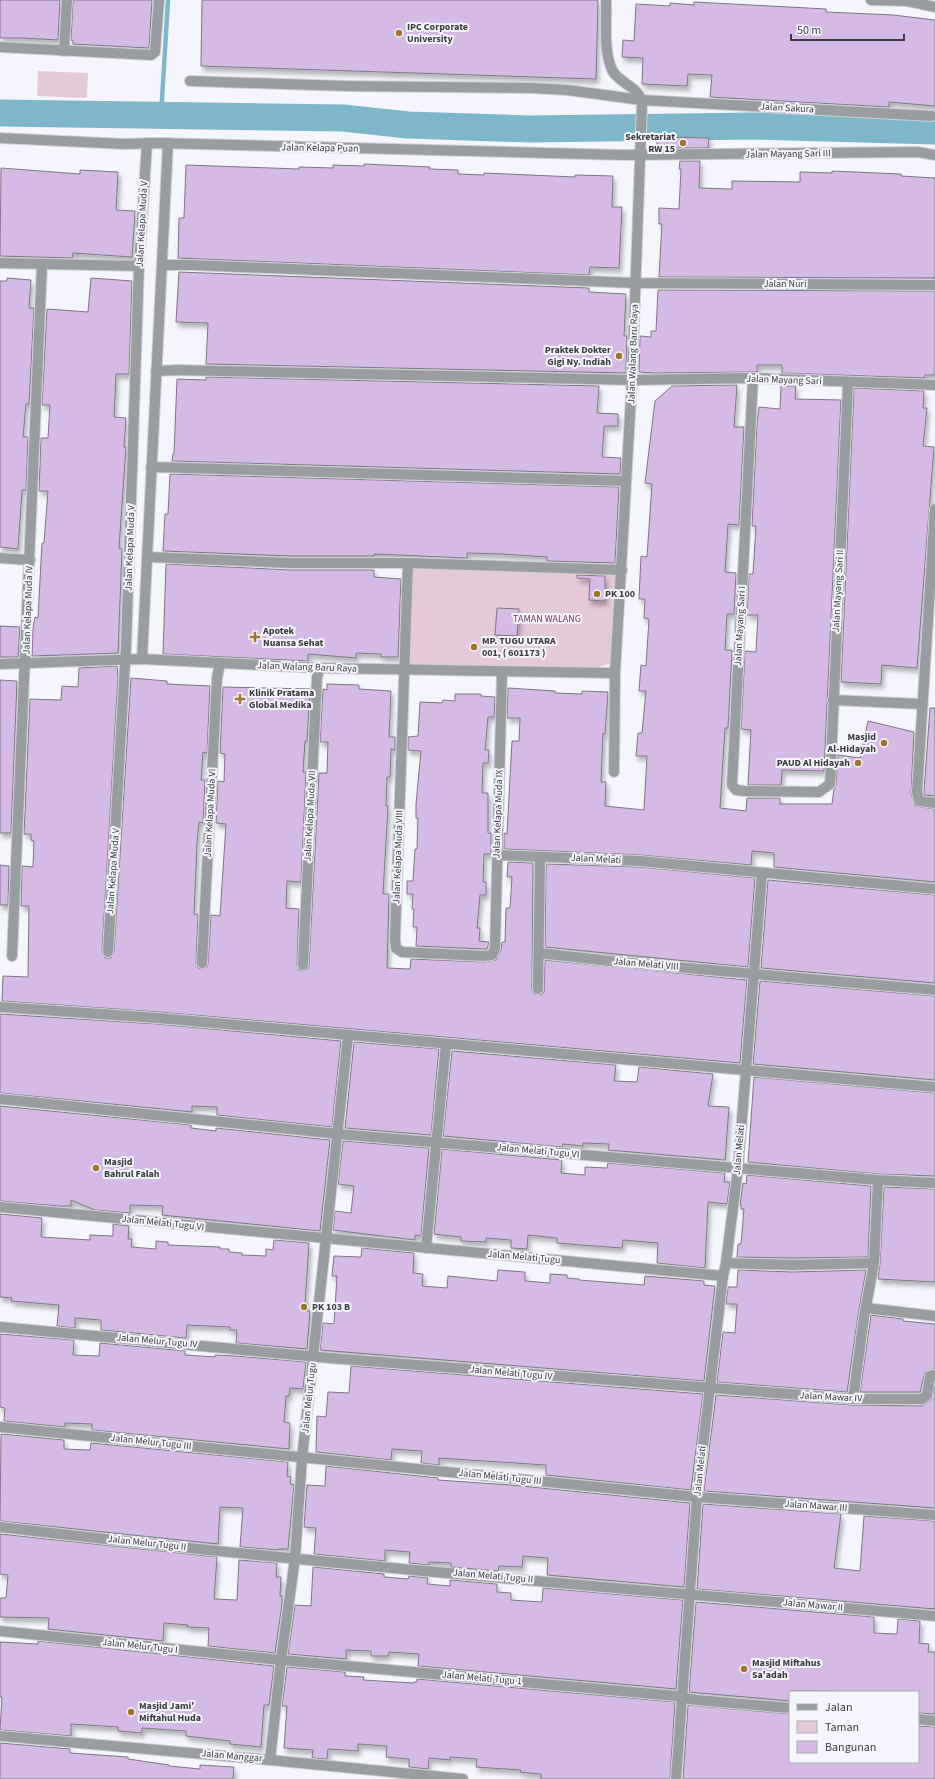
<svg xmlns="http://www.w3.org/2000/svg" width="935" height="1779" font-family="'Source Sans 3',sans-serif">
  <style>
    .green { fill: #e6c9d9 }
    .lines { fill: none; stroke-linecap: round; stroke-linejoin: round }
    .stream { stroke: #7eb7ca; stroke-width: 4.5 }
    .river { stroke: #7eb7ca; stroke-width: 27 }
    .building { fill: #d5bae5; stroke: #7d787f; filter: url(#shadow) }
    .minor-casing { stroke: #d0d0d8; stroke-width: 12 }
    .minor { stroke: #9a9da0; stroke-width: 10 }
    .poi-dot { fill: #a37327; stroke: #f5f5fe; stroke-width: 1.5 }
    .labels { text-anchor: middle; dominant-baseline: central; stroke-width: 4; stroke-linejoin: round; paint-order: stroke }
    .poi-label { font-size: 10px; font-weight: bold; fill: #3c3c3f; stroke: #f5f5fe; text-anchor: start }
    .street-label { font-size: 10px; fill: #3c3c3f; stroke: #f5f5fe }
    .park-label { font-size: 10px; fill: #72375c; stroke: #f5f5fe }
  </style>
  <defs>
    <filter id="shadow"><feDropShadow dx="2.5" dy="4.5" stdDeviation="2" flood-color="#0004"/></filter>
  </defs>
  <rect width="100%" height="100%" fill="#f5f5fe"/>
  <g class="green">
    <path d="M38 71 88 73 87 98 37 96Z"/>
    <path d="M409 568 619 571 614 663 589 669 406 667Z"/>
  </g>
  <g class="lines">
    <path class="stream" d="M161 116 168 0"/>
    <path class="river" d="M0 113 343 118 408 125 529 129 754 126 935 131"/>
  </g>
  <g class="building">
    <path d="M0 0H60L58 40 22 38H0Z"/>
    <path d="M73 0H152L149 48 73 44V41L71 40Z"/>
    <path d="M202 0H598L596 79 201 66Z"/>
    <path d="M694 2 826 9V12L893 15 935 20V106L889 102V107L710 97 712 75 688 74 687 86 642 84 643 58 622 57 623 40 634 41 636 4 670 6V3L694 5Z"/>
    <path d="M657 137 709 138 708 148H657Z"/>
    <path d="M680 161H700L699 188 732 189V181L800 182V172L832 173V171L901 174V176L935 178V278L659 277 662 224H659V208L679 209 681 169H679Z"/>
    <path d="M364 164 430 167 429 169 458 170V174L484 175V173L575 177V175L613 176 612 207H622L619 268 590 267 589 275 178 258 179 218H184L186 165 299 169V167L333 168V165L364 166Z"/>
    <path d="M1 168 80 174V170L118 172 116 210 135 211 132 257 73 253 72 258 0 256Z"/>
    <path d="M179 272 589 288V292L626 294 624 336H627L626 373 206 364 208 323 176 322Z"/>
    <path d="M7 278 31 280 29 308H34L29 404H26L23 437H28L26 490H22L18 549 0 547V281H7Z"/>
    <path d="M91 278 132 281 129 374H116L114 417 126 418 124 447H126L119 548 122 549 118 653 32 656 33 628 35 617 38 618 42 543H44L48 491H39L41 438H48L50 405H42L47 309 88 312Z"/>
    <path d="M658 290 935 291V375H925L924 378 782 373V365H757V372L655 373 639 372 640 336 651 337V331H656Z"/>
    <path d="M206 377 599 386 597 413 618 414V426H604L602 457 621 458 620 474 172 461 173 454H174L177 379 206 380Z"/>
    <path d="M737 385 734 427H744L739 525 728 524 725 572 736 573 734 614H727L725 650H732L728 728H725L720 808 746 811 747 798H780V804H832L834 789 836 784 838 755 860 758 868 721 914 732 911 793 915 806 935 809V882L774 867V853L752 851 751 865 640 855 504 849V833L507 834 512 741H519L520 718H507L508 688 555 691V693L582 694V691L608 692 605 734 603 733 601 782H606L605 806 644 810 647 756H636L638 733H642L646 691H639L641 665 646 666 649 619 644 618 645 599H639L641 556 647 557 652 484 645 483 655 401 672 386Z"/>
    <path d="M781 386H796L795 399 841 400 824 771 782 770 781 785H748L751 730 741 729 745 651 756 652 758 615H747L749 574H753L756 526H752L757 423 759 407 780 409Z"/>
    <path d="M854 388 924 391 923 408H927L923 446 934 447 917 668 882 665 881 684 841 682Z"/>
    <path d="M170 474 619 487 615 563 547 561V557L502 554 467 553V558L374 554V556H291L163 551 165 514H168Z"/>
    <path d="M166 564 291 570H374V577L401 579 398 657H381V654L356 653V658L308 654V661L163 654Z"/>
    <path d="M577 575 605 576V601L589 600 590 579 577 578Z"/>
    <path d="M497 608 519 609 517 636 495 635Z"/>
    <path d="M0 626 20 627 18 657H0Z"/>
    <path d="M117 666 118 677 102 952 105 958H111L114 952 131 678 167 681V684L210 686 207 753 203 752 201 780H205L203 823 199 822 197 843 194 914 198 915 196 963 198 968 202 969 207 967 208 963 211 915 220 916 226 824 216 823 218 781 224 782 225 754 220 753 223 687 310 689 307 741H305L303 772H306L301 882 287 881 286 908 299 909 297 965 299 970 303 971 308 969 309 965 319 773H327L328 742H320L323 689 327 690V684L359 685V689L391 691 389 737H395V750L391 749 390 777H387L386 806H388L383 894H389L387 968 410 969 411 959 484 962 496 960 501 950 502 942H505L506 908H510L512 877H507L508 862 533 863 532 989 534 994 541 995 544 992 545 960 747 980 740 1063 159 1012 2 1001 3 976 28 977 29 906H21L22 866 33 867 34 841 31 840V834H24L30 699 61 700 62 686 78 687 79 668Z"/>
    <path d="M0 680 17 681 11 833H0Z"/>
    <path d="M455 694H481V696L495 697 494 717H488L485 750H489L488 763H483L482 793H488V833H491V854H484L483 882H486V895H480L477 928H480L479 941 489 942 487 949H484L416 946 417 927H413L414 909H412L413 894H407V881H413L415 849H417L418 818H416V804L421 751 408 750V737L418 736 420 702 442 703 443 700 455 701Z"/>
    <path d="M930 708H935V796L924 795V791Z"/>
    <path d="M546 864 640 867 755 878 748 967 545 947Z"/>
    <path d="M0 865 9 866 8 905H0Z"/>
    <path d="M768 880 935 895V983L761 968Z"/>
    <path d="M760 981 935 996V1080L753 1064Z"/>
    <path d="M0 1014 157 1024 341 1041 332 1127 217 1115V1107L192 1106V1112L0 1093Z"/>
    <path d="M354 1042 439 1049 431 1135 345 1128Z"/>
    <path d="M452 1051 616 1065 614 1081 637 1082 639 1067 713 1074 708 1106 729 1107 725 1160 608 1150 609 1144 583 1143V1146L563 1144 562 1147 443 1136Z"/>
    <path d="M754 1077 935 1093V1176L878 1174 748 1162Z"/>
    <path d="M0 1106 191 1125V1128L216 1131V1128L330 1140 320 1231 162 1215 163 1206 130 1205V1213L95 1210 71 1200V1206H59L0 1201Z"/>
    <path d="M343 1141 429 1148 421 1236 415 1235V1240L333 1230 335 1211 351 1213 354 1186 338 1184Z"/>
    <path d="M442 1149 562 1160 561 1173 585 1175V1167L607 1168 608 1163 725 1173 724 1182H730L727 1204 708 1202 705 1268 657 1263 658 1243 623 1240 622 1248 581 1245 557 1243V1238L528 1235 527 1249 511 1248V1240L486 1238V1242L461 1241V1237L434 1234Z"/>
    <path d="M747 1175 871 1186 868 1257 792 1258 737 1257 738 1244H741L744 1209H741V1205H740L743 1183 746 1184Z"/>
    <path d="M884 1187 935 1189V1282L878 1279 880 1263Z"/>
    <path d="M0 1214 42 1218 41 1237 90 1240V1235L113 1236V1224L129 1226 128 1239H132L131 1247 156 1249V1241L168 1242V1245L220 1247V1249H229V1252L242 1253V1255L266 1256V1249L273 1250 274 1240 309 1243 305 1304H308L307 1311H310L307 1349 236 1343 237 1330H230V1327L187 1325 186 1338 101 1330V1320L75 1318V1328L57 1326 59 1305 11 1301 12 1298 0 1297Z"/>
    <path d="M362 1248 414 1253 413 1273 423 1274 422 1286 447 1288 448 1276 497 1281 498 1270 525 1272V1281L550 1283V1274L567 1275V1278L579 1279V1280L644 1285 645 1276 704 1281V1285L715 1286 704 1381 320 1350 323 1323 334 1324 337 1276H332L334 1256 361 1257Z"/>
    <path d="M738 1270 792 1272 866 1270 858 1316 847 1392 717 1382 723 1332 735 1333 737 1304H726L728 1287H737Z"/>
    <path d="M871 1315 903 1319V1321L935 1324V1369L925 1372 920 1392H860Z"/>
    <path d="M0 1334 74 1340 73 1355 99 1356 100 1343 185 1351V1355L215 1357V1355L235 1356 306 1362 303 1389 290 1388 289 1396H286L284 1422 290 1423 289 1449 92 1430V1424L65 1423V1427L4 1421 5 1408 0 1407Z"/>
    <path d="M351 1366 703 1394 691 1490 546 1475V1465L439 1458V1465L421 1463 422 1451 392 1449 391 1460 316 1452 317 1416 326 1417 328 1392 349 1393Z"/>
    <path d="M935 1386V1508L704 1491 716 1395 852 1405 922 1406 931 1400Z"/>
    <path d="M1 1434 64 1440V1449L90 1450 91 1443 288 1462 287 1476 291 1477 290 1484 294 1485 288 1549H278V1550L240 1547 243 1508 220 1507 218 1544 0 1521Z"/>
    <path d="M326 1466 438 1478V1480L511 1485 690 1503 684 1587 547 1575 548 1558 523 1556 522 1567 499 1566 498 1571 451 1567V1563L429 1562V1565L409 1563 410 1552 385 1550V1561L314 1554 316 1528 304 1527 307 1485 325 1486Z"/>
    <path d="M703 1504 841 1514 834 1568 860 1571 864 1516 935 1521V1609L697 1589Z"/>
    <path d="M0 1534 217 1557 214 1599 237 1600 239 1560 277 1563 276 1577H281L280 1596H282V1604L275 1653 208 1646 209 1628 187 1627 188 1625 164 1623 163 1641 48 1629 49 1618 0 1617V1598H6L8 1575 0 1574Z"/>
    <path d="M313 1567 384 1574V1577L408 1579 409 1576 428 1578 427 1584 450 1586V1580L497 1584V1592L511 1593V1600L542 1602 543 1588 683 1600 676 1689 418 1666 419 1654 389 1652 388 1656H371V1651L346 1650V1659L288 1654 295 1605 311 1606Z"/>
    <path d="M696 1602 874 1617V1633L897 1634 898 1619 920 1621 919 1643 929 1644 928 1652H935V1714L918 1713V1692L790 1691V1701L689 1692Z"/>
    <path d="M38 1641 274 1666 269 1705H264L261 1747 230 1744V1741L186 1736V1731L142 1728V1733L118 1731V1727L71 1724V1736L0 1730 2 1697H0V1642L38 1644Z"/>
    <path d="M287 1667 345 1672V1676L364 1677 363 1680 414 1683V1682H417V1679L675 1702 670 1779H541V1774L520 1772 521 1770 476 1767 477 1759 450 1757V1760L429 1758 428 1769 409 1767V1759L386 1757 387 1746 358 1744V1751L328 1749 327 1759 312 1758 313 1750 284 1748 287 1706H282Z"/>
    <path d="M688 1705 790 1714V1762H918V1726L935 1727V1779H683Z"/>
    <path d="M0 1743 70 1749V1753L128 1757V1759L169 1765V1766L200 1769V1765L234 1767 233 1779H0Z"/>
  </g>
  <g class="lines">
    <defs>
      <g id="minor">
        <path d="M871 0 907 1 935 7"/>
        <path d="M0 47 151 55 155 52 159 0"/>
        <path d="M64 51 67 0"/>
        <path d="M190 81 345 86 532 88 567 90 642 100 932 116"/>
        <path d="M0 138 125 144 157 143 624 155 918 152 935 155"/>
        <path d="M0 263 139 266"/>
        <path d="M162 265H191L635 283 935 285"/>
        <path d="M156 371 176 370 632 380 753 378 935 385"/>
        <path d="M753 378 732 785 736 790 745 791 819 792 830 784 848 383"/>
        <path d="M151 467 626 481"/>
        <path d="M935 509 917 792 919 801 935 803"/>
        <path d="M148 557 291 563H408L622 570"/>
        <path d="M0 558 30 560"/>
        <path d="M408 563 395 939 396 948 402 952 484 956 492 955 495 948 502 672"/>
        <path d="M142 659 168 143"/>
        <path d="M0 664 142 659 320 668 615 673 632 380 642 104C641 87 619 84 612 70 603 49 607 23 606 0"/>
        <path d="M833 700 922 704"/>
        <path d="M614 772 615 673"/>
        <path d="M497 855 640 861 935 889"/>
        <path d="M108 952 126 647 139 266 147 143"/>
        <path d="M539 953 619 962 935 990"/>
        <path d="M12 956 42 264"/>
        <path d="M202 963 217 678 220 663"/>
        <path d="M303 965 317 677 320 668"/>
        <path d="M538 989 540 857"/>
        <path d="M0 1007 158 1018 935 1087"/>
        <path d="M0 1099 338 1134 878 1180 935 1183"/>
        <path d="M0 1207 723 1276"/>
        <path d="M426 1248 446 1044"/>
        <path d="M726 1263 792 1265 874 1263 878 1180"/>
        <path d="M866 1308 935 1316"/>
        <path d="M0 1327 329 1358 853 1399H922L927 1395 930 1376 935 1375"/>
        <path d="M853 1399 864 1317 874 1263"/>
        <path d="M0 1427 697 1497 935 1515"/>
        <path d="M0 1527C311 1564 623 1588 935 1616"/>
        <path d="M0 1631 281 1660 676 1696 696 1700 790 1708"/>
        <path d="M918 1719 935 1721"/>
        <path d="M0 1736 270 1760 463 1779"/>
        <path d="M270 1760 281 1660 295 1558 302 1458 348 1036"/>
        <path d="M676 1779 697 1497 723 1276 726 1263 738 1168 762 873"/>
      </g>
    </defs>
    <use href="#minor" class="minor-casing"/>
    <use href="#minor" class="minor"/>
  </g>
  <g class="poi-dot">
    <circle cx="399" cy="33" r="4"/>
    <circle cx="683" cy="143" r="4"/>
    <circle cx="619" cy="356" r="4"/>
    <circle cx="597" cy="594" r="4"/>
    <path d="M253 631h4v4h4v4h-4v4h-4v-4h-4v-4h4z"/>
    <circle cx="474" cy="647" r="4"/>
    <path d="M238 693h4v4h4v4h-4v4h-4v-4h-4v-4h4z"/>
    <circle cx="884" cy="743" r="4"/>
    <circle cx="858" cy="763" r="4"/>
    <circle cx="96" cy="1168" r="4"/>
    <circle cx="304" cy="1307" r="4"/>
    <circle cx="744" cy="1669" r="4"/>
    <circle cx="131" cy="1712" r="4"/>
  </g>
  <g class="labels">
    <g class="poi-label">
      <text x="407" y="27">IPC Corporate<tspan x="407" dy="12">University</tspan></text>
      <text x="675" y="137" text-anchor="end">Sekretariat<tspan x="675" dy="12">RW 15</tspan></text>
      <text x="611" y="350" text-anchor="end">Praktek Dokter<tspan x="611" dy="12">Gigi Ny. Indiah</tspan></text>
      <text x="605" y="594">PK 100</text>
      <text x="263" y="631">Apotek<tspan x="263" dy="12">Nuansa Sehat</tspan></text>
      <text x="482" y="641">MP. TUGU UTARA<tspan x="482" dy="12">001, ( 601173 )</tspan></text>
      <text x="249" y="693">Klinik Pratama<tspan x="249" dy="12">Global Medika</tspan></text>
      <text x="876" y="737" text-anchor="end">Masjid<tspan x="876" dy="12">Al-Hidayah</tspan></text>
      <text x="850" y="763" text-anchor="end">PAUD Al Hidayah</text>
      <text x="104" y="1162">Masjid<tspan x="104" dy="12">Bahrul Falah</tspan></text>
      <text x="312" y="1307">PK 103 B</text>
      <text x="752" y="1663">Masjid Miftahus<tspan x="752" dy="12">Sa'adah</tspan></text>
      <text x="139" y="1706">Masjid Jami'<tspan x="139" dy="12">Miftahul Huda</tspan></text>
    </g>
    <g class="street-label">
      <text transform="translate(787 108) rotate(3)">Jalan Sakura</text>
      <text transform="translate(320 148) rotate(1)">Jalan Kelapa Puan</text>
      <text transform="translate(788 154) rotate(-1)">Jalan Mayang Sari III</text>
      <text transform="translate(142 224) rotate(-87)">Jalan Kelapa Muda V</text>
      <text x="785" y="284">Jalan Nuri</text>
      <text transform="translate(633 354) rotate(-88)">Jalan Walang Baru Raya</text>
      <text transform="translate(784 380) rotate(2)">Jalan Mayang Sari</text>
      <text transform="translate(130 548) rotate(-88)">Jalan Kelapa Muda V</text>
      <text transform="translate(838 591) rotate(-87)">Jalan Mayang Sari II</text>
      <text transform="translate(28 610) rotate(-88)">Jalan Kelapa Muda IV</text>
      <text transform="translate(740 626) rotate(-87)">Jalan Mayang Sari I</text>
      <text transform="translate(307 667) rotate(2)">Jalan Walang Baru Raya</text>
      <text transform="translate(210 813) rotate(-87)">Jalan Kelapa Muda VI</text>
      <text transform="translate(498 814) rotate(-88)">Jalan Kelapa Muda IX</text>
      <text transform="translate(310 816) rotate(-87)">Jalan Kelapa Muda VII</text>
      <text transform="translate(398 857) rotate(-88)">Jalan Kelapa Muda VIII</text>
      <text transform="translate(596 859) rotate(3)">Jalan Melati</text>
      <text transform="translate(113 871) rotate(-86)">Jalan Kelapa Muda V</text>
      <text transform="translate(646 964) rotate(5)">Jalan Melati VIII</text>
      <text transform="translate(739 1150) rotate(-85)">Jalan Melati</text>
      <text transform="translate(538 1151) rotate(5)">Jalan Melati Tugu VI</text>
      <text transform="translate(163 1223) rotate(6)">Jalan Melati Tugu VI</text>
      <text transform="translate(524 1257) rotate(5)">Jalan Melati Tugu</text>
      <text transform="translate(157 1341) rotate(5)">Jalan Melur Tugu IV</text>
      <text transform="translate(511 1373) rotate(5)">Jalan Melati Tugu IV</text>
      <text transform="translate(831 1397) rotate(3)">Jalan Mawar IV</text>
      <text transform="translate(309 1398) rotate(-84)">Jalan Melur Tugu</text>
      <text transform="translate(151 1442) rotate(6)">Jalan Melur Tugu III</text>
      <text transform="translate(700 1471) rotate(-84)">Jalan Melati</text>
      <text transform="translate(500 1477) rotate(6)">Jalan Melati Tugu III</text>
      <text transform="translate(816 1506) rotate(4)">Jalan Mawar III</text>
      <text transform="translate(147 1543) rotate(6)">Jalan Melur Tugu II</text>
      <text transform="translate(493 1576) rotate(5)">Jalan Melati Tugu II</text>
      <text transform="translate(813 1605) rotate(5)">Jalan Mawar II</text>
      <text transform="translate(140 1646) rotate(6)">Jalan Melur Tugu I</text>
      <text transform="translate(482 1678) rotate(5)">Jalan Melati Tugu 1</text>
      <text transform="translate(232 1756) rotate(5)">Jalan Manggar</text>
    </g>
    <g class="park-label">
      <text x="547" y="619">TAMAN WALANG</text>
    </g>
  </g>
  <rect x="789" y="1691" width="130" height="72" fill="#f5f5fe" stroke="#ababb2"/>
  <rect x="797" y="1704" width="20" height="6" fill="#9a9da0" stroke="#ababb2"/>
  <text x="825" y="1711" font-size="12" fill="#3c3c3f">Jalan</text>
  <rect x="797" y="1721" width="20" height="12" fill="#e6c9d9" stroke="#ababb2"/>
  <text x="825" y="1731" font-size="12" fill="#3c3c3f">Taman</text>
  <rect x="797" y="1741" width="20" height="12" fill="#d5bae5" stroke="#ababb2"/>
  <text x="825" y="1751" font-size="12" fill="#3c3c3f">Bangunan</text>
  <path d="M791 34v6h113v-6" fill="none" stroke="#3c3c3f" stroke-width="2"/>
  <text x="797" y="34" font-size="12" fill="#3c3c3f" stroke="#f5f5fe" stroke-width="3" paint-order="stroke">50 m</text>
</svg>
